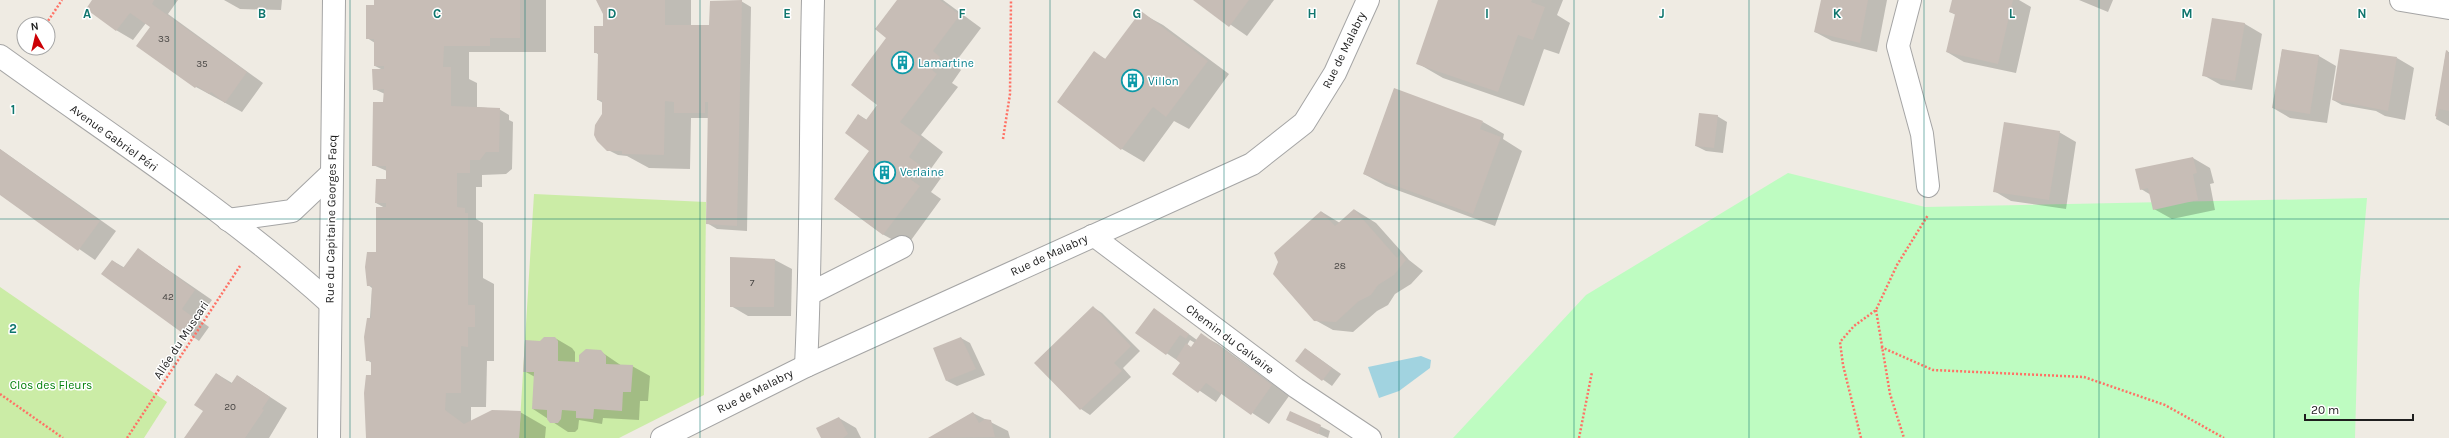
<svg xmlns="http://www.w3.org/2000/svg" width="2449" height="438" font-family="Karla,sans-serif">
  <style>
    .grass { fill: #cbeca6 }
    .park { fill: #befcc1 }
    .water { fill: #a1d3e0 }
    .shadow { fill: #0003; fill-rule: evenodd }
    .building { fill: #c7bdb6 }
    .lines { fill: none; stroke-linecap: round; stroke-linejoin: round }
    .lane-casing { stroke: #a5a5a5; stroke-width: 22 }
    .street-casing { stroke: #a5a5a5; stroke-width: 24 }
    .path { stroke: #ff7165; stroke-width: 2.5; stroke-dasharray: 2 2; stroke-linecap: butt }
    .lane { stroke: #fff; stroke-width: 20 }
    .street { stroke: #fff; stroke-width: 22 }
    .grid { fill: none; stroke: #0f766e; stroke-width: 1; stroke-opacity: 0.55 }
    .labels { text-anchor: middle; dominant-baseline: central; stroke-width: 3; stroke-linejoin: round; paint-order: stroke }
    .number-label { font-size: 10px; fill: #484644 }
    .street-label { font-size: 12px; fill: #1e1e1e; stroke: #fff }
    .culture-label { font-size: 12px; fill: #0d838f; stroke: #fff; text-anchor: start }
    .park-label { font-size: 12px; fill: #06820d; stroke: #fff }
    .grid-label { font-size: 13px; text-anchor: middle; font-weight: bold; fill: #0f766e; stroke: #fff; stroke-width: 3; stroke-linejoin: round; paint-order: stroke }
  </style>
  <rect width="100%" height="100%" fill="#efebe3"/>
  <g class="grass">
    <path d="M534 194 706 202 704 395 619 438H519Z"/>
    <path d="M0 287 167 402 144 438H0Z"/>
  </g>
  <path class="park" d="M1788 173 1925 207 2367 198 2359 291 2355 438H1453L1586 295Z"/>
  <path class="water" d="M1421 356 1431 360 1430 368 1399 391 1379 398 1368 367Z"/>
  <g class="shadow">
    <path d="M94 0H178L168 14 263 83 242 112 196 87 151 27 146 23 133 40 116 30Z"/>
    <path d="M224 0H282L281 10 240 9Z"/>
    <path d="M375 0H546V52H469V79L477 83V107L499 109 509 115V120L513 122 512 169 506 174 482 175V187H476V219L483 223V278L494 284V361H487L486 407H471V422L520 412 546 427 545 438H368L375 376 372 363 367 360 372 288 368 285 366 273 368 253 377 254 385 208 376 203 387 180V171L373 165 385 94 374 89 383 70 375 66V43L367 38Z"/>
    <path d="M597 0H691V26H709L741 1 751 7 747 231 717 229 707 223 709 118H691L690 169 649 168 627 156 618 155 608 150 602 115 603 103 598 100 599 55 595 52 603 27 604 13Z"/>
    <path d="M898 0H943L981 28 954 64 961 70 952 83 958 87 921 135 943 152 930 170 941 178 931 192 941 199 906 247 884 235 835 199 871 151 859 115 867 120 878 105 888 38Z"/>
    <path d="M1195 0H1274L1247 36Z"/>
    <path d="M1439 0H1563L1557 15 1570 23 1559 54 1544 49 1524 106 1443 78 1417 63Z"/>
    <path d="M1822 0H1887L1877 52 1832 41 1815 32Z"/>
    <path d="M1953 0H2019L2031 7 2016 73 1964 62 1947 52 1956 15 1950 12Z"/>
    <path d="M2079 0H2113L2108 12Z"/>
    <path d="M1141 13 1163 25 1229 74 1189 129 1174 121 1144 162 1122 149 1058 102 1095 53 1107 60Z"/>
    <path d="M2213 19 2245 24 2262 34 2252 90 2221 85 2203 75Z"/>
    <path d="M2282 50 2319 56 2336 66 2327 123 2290 118 2273 108Z"/>
    <path d="M2446 52H2449V126L2436 119Z"/>
    <path d="M2397 58 2414 68 2405 120 2385 116 2376 111 2342 105 2333 100Z"/>
    <path d="M1717 116 1727 122 1723 153 1706 151 1696 146Z"/>
    <path d="M1483 122 1504 134 1503 139 1522 151 1495 226 1386 186 1364 174Z"/>
    <path d="M2059 132 2076 142 2066 209 2011 201 1994 191Z"/>
    <path d="M0 149 116 231 95 260 0 194Z"/>
    <path d="M2193 158 2210 168 2214 183 2210 184 2215 210 2172 219 2154 209 2151 195 2141 189Z"/>
    <path d="M1355 210 1376 223 1409 260 1423 271 1411 284 1395 294 1388 305 1377 311 1353 332 1333 330 1315 320 1322 212 1340 223Z"/>
    <path d="M138 249 212 300 198 319 209 327 199 341 103 274 113 261 125 268Z"/>
    <path d="M775 260 792 269 791 316H748L731 306Z"/>
    <path d="M1093 307 1102 313 1140 351 1123 368 1131 377 1090 415 1081 409 1036 363Z"/>
    <path d="M1154 309 1197 340 1201 335 1218 344 1289 396 1269 424 1222 393 1216 402 1174 373 1181 363 1137 333ZM1190 340 1195 343 1192 348 1187 345Z"/>
    <path d="M555 338 572 348 575 352V363H580L600 351 622 366H632L650 376 648 401H640L639 420 603 418 602 424 579 420 578 429 575 432H568L533 409 535 377 524 371 541 342Z"/>
    <path d="M961 338 970 343 985 375 957 386 947 381Z"/>
    <path d="M1306 349 1341 374 1332 386 1297 361Z"/>
    <path d="M217 374 232 383 238 376 287 408 269 438H185L205 411Z"/>
    <path d="M1291 412 1330 431 1328 438 1288 420Z"/>
    <path d="M973 413 1008 431 1010 438H930Z"/>
    <path d="M839 418 856 428 861 438H822Z"/>
  </g>
  <g class="building">
    <path d="M92 0H154L152 4 247 72 225 103 211 92 209 94 197 86 195 88 136 46 150 27 130 13 116 31 86 9Z"/>
    <path d="M374 0H520V38H490V46H444L443 67H451V106L500 108 499 152H486L480 160H470V173H457V207L465 208V213H468V305H475V327H468V347L461 346V393H446L445 410 464 424 492 410 521 411 519 438H366L364 393 366 375H371V361H366L364 337 367 318H371L372 286H367L365 267 367 252H376V207H386V203H375L376 179H386V166H372L373 102H383L384 89 373 90 372 69H384V66H374V39H366V5H374Z"/>
    <path d="M596 0H665V25H709L710 1 742 0 737 226 706 224 708 102H705V113H674V102L665 101 664 155 622 154V151H607L597 141 594 135 595 125 602 114V100H597L598 53H594V26H603V14Z"/>
    <path d="M897 0H940L960 15 933 51 940 57 931 69 937 74 900 122 922 138 909 157 920 165 910 179 920 186 883 235 834 199 869 151 845 133 858 114 866 120 877 105 851 85 886 38 875 29Z"/>
    <path d="M1193 0H1249L1229 27Z"/>
    <path d="M1438 0H1532L1531 2 1545 7 1533 40 1518 35 1498 92 1416 64Z"/>
    <path d="M1821 0H1868L1860 43 1814 32Z"/>
    <path d="M1952 0H2013L1998 64 1946 52 1955 14 1949 12Z"/>
    <path d="M1141 11 1208 61 1166 117 1153 107 1121 150 1057 102 1094 51 1105 59Z"/>
    <path d="M2212 18 2245 23 2235 81 2202 76Z"/>
    <path d="M2282 49 2319 55 2310 114 2272 108Z"/>
    <path d="M2340 49 2397 57 2388 111 2332 100Z"/>
    <path d="M2446 50 2448 51 2449 57V111L2439 109 2437 117 2435 116Z"/>
    <path d="M1394 88 1483 121 1480 129 1501 137 1473 214 1363 174Z"/>
    <path d="M1699 113 1718 115 1714 148 1695 146Z"/>
    <path d="M2004 122 2060 131 2049 200 1993 192Z"/>
    <path d="M0 149 100 221 78 251 0 195Z"/>
    <path d="M2193 157 2197 173 2193 174 2198 200 2153 210 2148 188 2140 190 2135 169Z"/>
    <path d="M1354 209 1397 258 1401 254 1406 260 1394 275 1378 285 1371 295 1359 301 1336 322 1314 321 1273 274 1278 262 1274 253 1321 211 1335 226Z"/>
    <path d="M138 248 195 290 182 309 193 317 181 332 101 274 112 260 123 268Z"/>
    <path d="M730 257 775 259 774 307H730Z"/>
    <path d="M1093 306 1131 346 1114 363 1122 371 1080 410 1034 363Z"/>
    <path d="M1154 308 1189 334 1186 339 1180 335 1166 355 1135 333Z"/>
    <path d="M1201 333 1272 385 1251 415 1206 383 1198 393 1172 374 1180 363 1176 359 1186 343 1191 347Z"/>
    <path d="M544 337H555L558 341V361L579 362V355L586 349 601 350 606 356V364L633 365 631 392H623L622 411 594 409 593 419 576 418V411L562 410 561 419 558 423H550L547 419V410L532 409 534 372H523L525 340 540 341Z"/>
    <path d="M961 337 976 369 946 381 933 348Z"/>
    <path d="M1305 348 1332 368 1322 381 1295 361Z"/>
    <path d="M216 373 231 384 237 375 270 397 262 409 264 410 245 438H184L203 411 194 405Z"/>
    <path d="M1290 411 1321 425 1318 434 1286 420Z"/>
    <path d="M973 412 979 423 985 419 991 420 995 437 928 438Z"/>
    <path d="M839 417 848 434 843 438H821L816 428Z"/>
  </g>
  <g class="lines">
    <defs>
      <path id="lane" d="M1092 235 1296 388 1371 438"/>
      <g id="street">
        <path d="M1910 0 1898 46 1922 134 1928 186"/>
        <path d="M2401 0 2449 8"/>
        <path d="M0 56C111 136 228 211 330 303"/>
        <path d="M228 220 292 211 331 174"/>
        <path d="M809 294 902 247"/>
        <path d="M806 366C812 244 810 122 813 0"/>
        <path d="M329 438 334 0"/>
        <path d="M662 438 806 366 1252 164 1304 123 1335 73 1368 0"/>
      </g>
    </defs>
    <use href="#lane" class="lane-casing"/>
    <use href="#street" class="street-casing"/>
    <g class="path">
      <path d="M46 24 62 0"/>
      <path d="M1003 139 1010 94 1011 0"/>
      <path d="M1876 310 1890 394 1904 438"/>
      <path d="M1881 347 1933 370 2084 377 2165 405 2224 438"/>
      <path d="M0 394 63 438"/>
      <path d="M127 438 240 266"/>
      <path d="M1579 438 1592 372"/>
      <path d="M1861 438 1843 365 1840 342 1854 326 1876 310 1897 265 1928 215"/>
    </g>
    <use href="#lane" class="lane"/>
    <use href="#street" class="street"/>
  </g>
  <path class="grid" d="M175 0V438M350 0V438M525 0V438M700 0V438M875 0V438M1050 0V438M1224 0V438M1399 0V438M1574 0V438M1749 0V438M1924 0V438M2099 0V438M2274 0V438M0 219H2449"/>
  <defs>
    <symbol id="building-ring" viewBox="-11 -11 22 22"><circle r="9.5" fill="#fff" stroke="#0f9aa8" stroke-width="1.5"/><path d="M-4-6H4V6H1V3H-1V6H-4ZM-2.5-4.3h1.7v1.8h-1.7ZM.8-4.3h1.7v1.8H.8ZM-2.5-1h1.7V.8h-1.7ZM.8-1h1.7V.8H.8Z" fill="#0f9aa8"/></symbol>
  </defs>
  <g fill-rule="evenodd">
    <use href="#building-ring" x="890" y="50" width="25" height="25"/>
    <use href="#building-ring" x="1120" y="68" width="25" height="25"/>
    <use href="#building-ring" x="872" y="160" width="25" height="25"/>
  </g>
  <g class="labels">
    <g class="number-label">
      <text x="164" y="39">33</text>
      <text x="202" y="64">35</text>
      <text x="1340" y="266">28</text>
      <text x="752" y="283">7</text>
      <text x="168" y="297">42</text>
      <text x="230" y="407">20</text>
    </g>
    <g class="street-label">
      <text transform="translate(1344 50) rotate(-64)">Rue de Malabry</text>
      <text transform="translate(114 138) rotate(36)">Avenue Gabriel Péri</text>
      <text transform="translate(331 219) rotate(-89)">Rue du Capitaine Georges Facq</text>
      <text transform="translate(1049 255) rotate(-25)">Rue de Malabry</text>
      <text transform="translate(1230 339) rotate(37)">Chemin du Calvaire</text>
      <text transform="translate(181 340) rotate(-57)">Allée du Muscari</text>
      <text transform="translate(755 391) rotate(-27)">Rue de Malabry</text>
    </g>
    <g class="culture-label">
      <text x="918" y="63">Lamartine</text>
      <text x="1148" y="81">Villon</text>
      <text x="900" y="172">Verlaine</text>
    </g>
    <g class="park-label">
      <text x="51" y="385">Clos des Fleurs</text>
    </g>
  </g>
  <g class="grid-label">
    <text x="87" y="18">A</text>
    <text x="262" y="18">B</text>
    <text x="437" y="18">C</text>
    <text x="612" y="18">D</text>
    <text x="787" y="18">E</text>
    <text x="962" y="18">F</text>
    <text x="1137" y="18">G</text>
    <text x="1312" y="18">H</text>
    <text x="1487" y="18">I</text>
    <text x="1662" y="18">J</text>
    <text x="1837" y="18">K</text>
    <text x="2012" y="18">L</text>
    <text x="2187" y="18">M</text>
    <text x="2362" y="18">N</text>
    <text x="13" y="114">1</text>
    <text x="13" y="333">2</text>
  </g>
  <g transform="translate(36 36) rotate(352)"><circle r="19" fill="#ffffff" stroke="#a5a5a5"/>
  <path d="M0-3L7 15L0 10L-7 15Z" fill="#cc0005"/>
  <text y="-6" font-size="11" font-weight="bold" text-anchor="middle" fill="#1e1e1e">N</text>
  </g>
  <path d="M2305 414v6h108v-6" fill="none" stroke="#1e1e1e" stroke-width="2"/>
  <text x="2311" y="414" font-size="12" fill="#1e1e1e" stroke="#ffffff" stroke-width="3" paint-order="stroke">20 m</text>
</svg>
